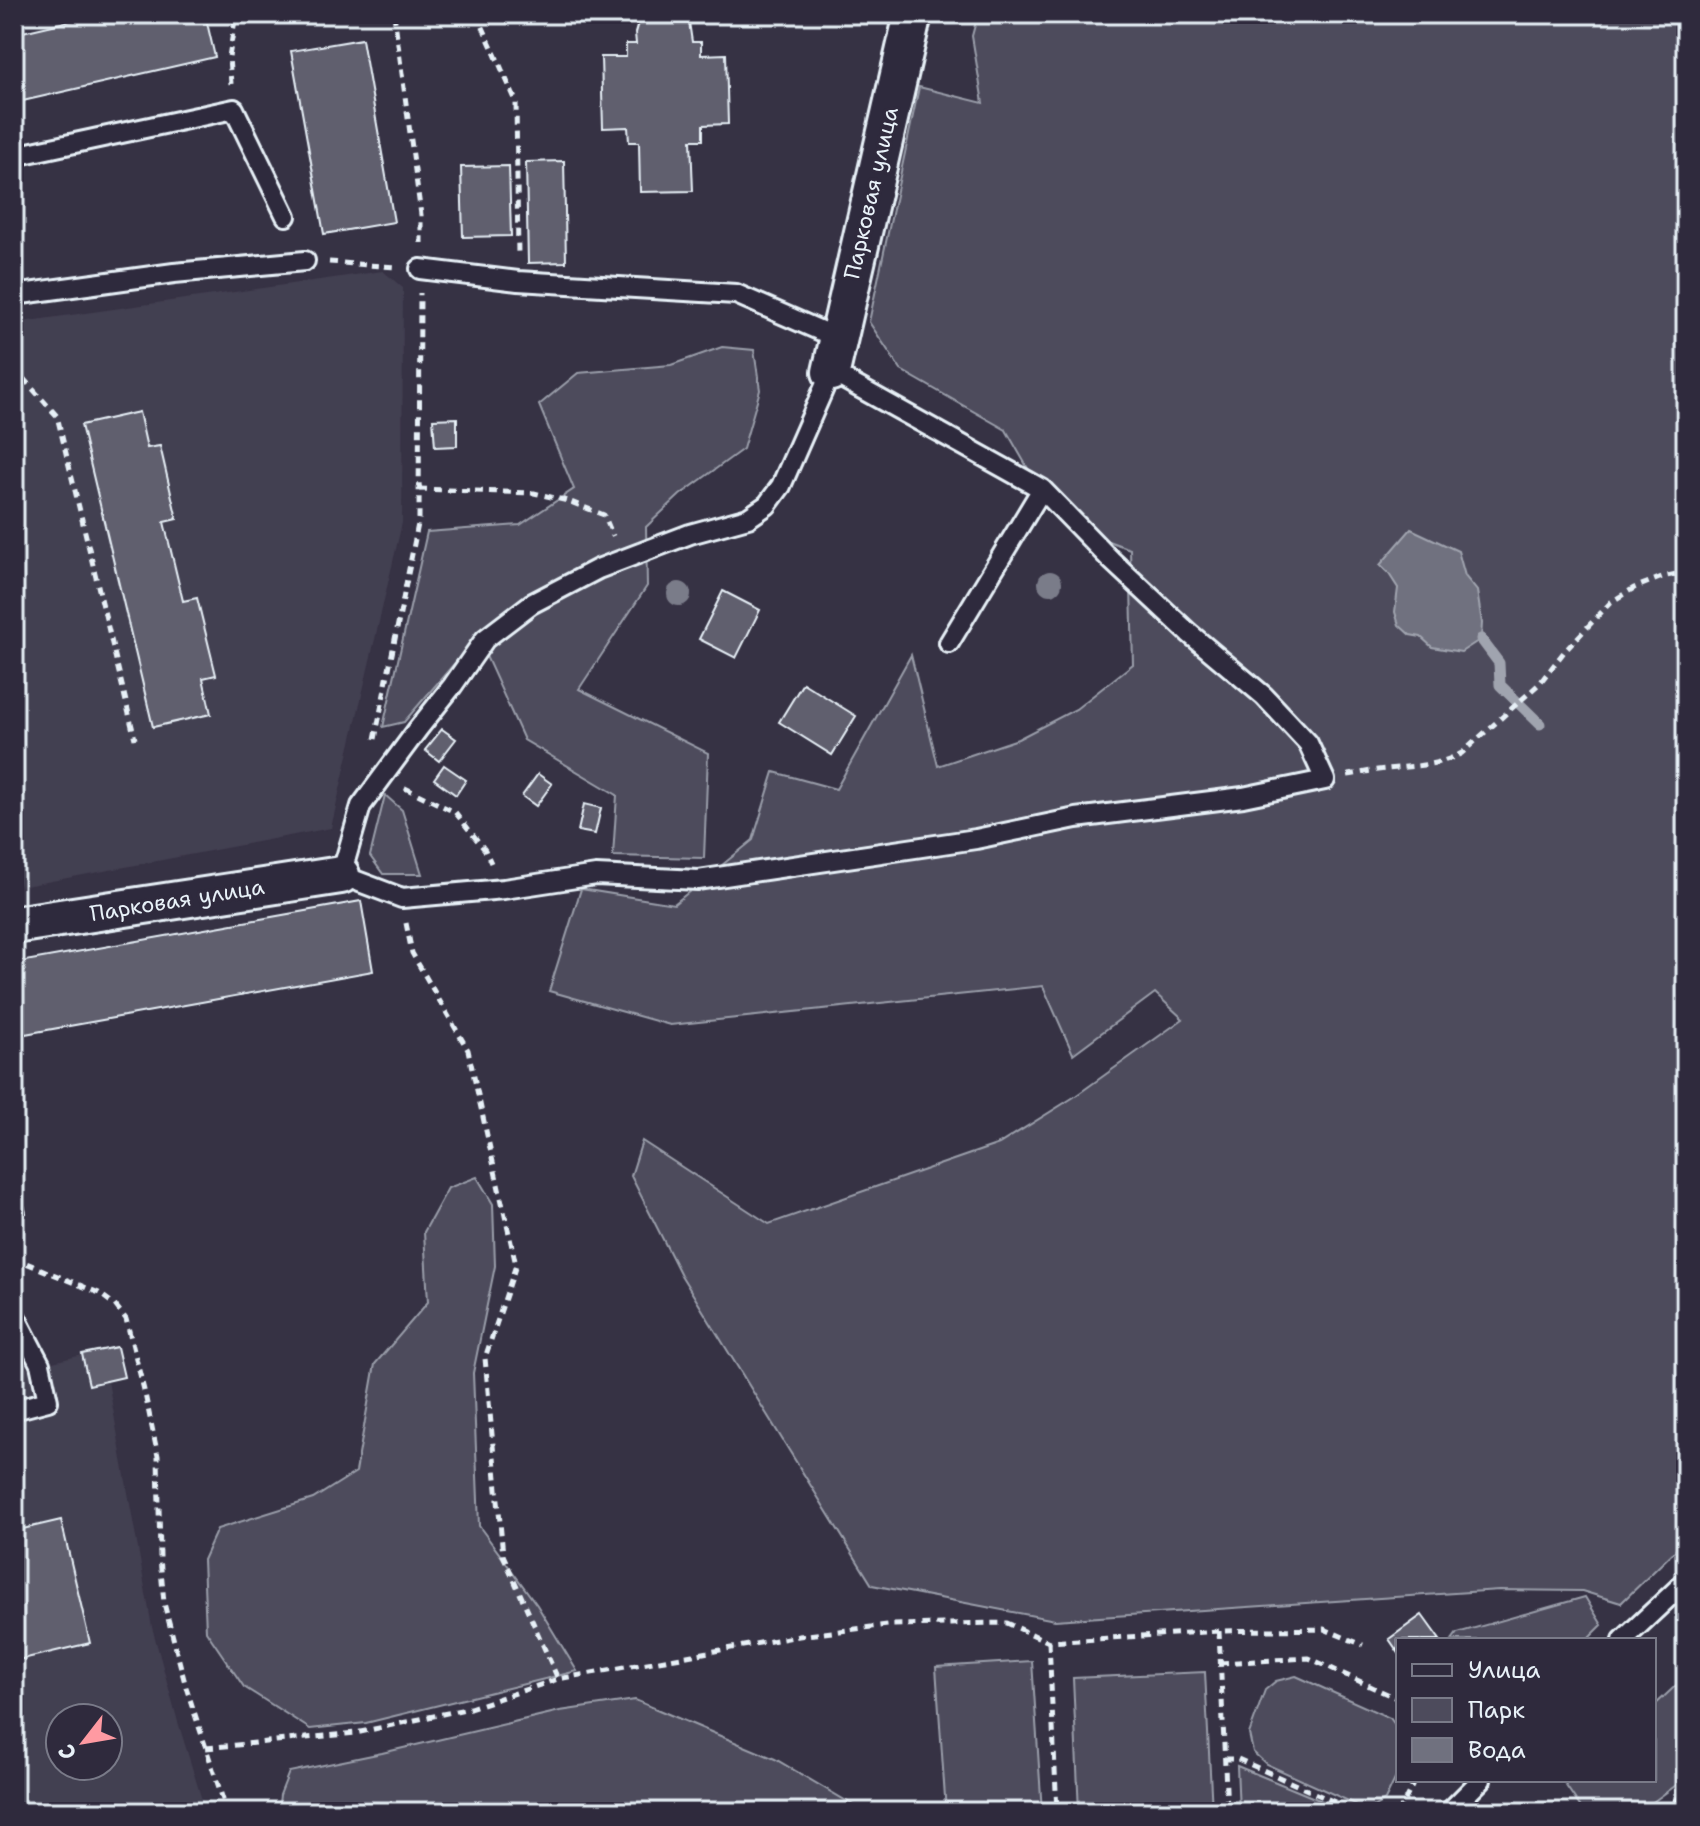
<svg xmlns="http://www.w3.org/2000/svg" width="1700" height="1826" font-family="'Shantell Sans',sans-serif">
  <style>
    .built { fill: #433f51; fill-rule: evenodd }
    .green { fill: #4d4b5c; stroke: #9a9eaa; stroke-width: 2 }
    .water { fill: #70717f; stroke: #a0a4af; stroke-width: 2 }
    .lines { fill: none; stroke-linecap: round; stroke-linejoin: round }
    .stream { stroke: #a0a4af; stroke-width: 11 }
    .building { fill: #605e6e; stroke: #e8f1f8; stroke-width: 2 }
    .service-casing { stroke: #e8f1f8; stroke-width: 24 }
    .minor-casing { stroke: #e8f1f8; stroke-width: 42 }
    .path { stroke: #e8f1f8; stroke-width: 5; stroke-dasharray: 8 6; stroke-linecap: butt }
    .service { stroke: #2f2a3d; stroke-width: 18 }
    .minor { stroke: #2f2a3d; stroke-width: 36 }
    .tree { fill: #7a7b89 }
    .labels { text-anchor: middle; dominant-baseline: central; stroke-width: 6; stroke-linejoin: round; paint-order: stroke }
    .street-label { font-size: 22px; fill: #e8f1f8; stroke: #2f2a3d }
  </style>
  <rect width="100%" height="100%" fill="#363244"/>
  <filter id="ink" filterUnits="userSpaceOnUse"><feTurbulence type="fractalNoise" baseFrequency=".0125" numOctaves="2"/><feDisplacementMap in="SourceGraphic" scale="16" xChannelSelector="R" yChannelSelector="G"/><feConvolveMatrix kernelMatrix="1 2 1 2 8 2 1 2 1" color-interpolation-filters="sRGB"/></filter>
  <g filter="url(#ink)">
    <g class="built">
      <path d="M383 271 403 288 402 523 331 828 20 887 14 859V323Z"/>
      <path d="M117 1347 124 1377 108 1381 152 1627 178 1722 202 1800 208 1812H14V1371ZM60 1718H108V1766H60Z"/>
    </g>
    <g class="green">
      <path d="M978 14H1686V1540L1621 1603 1582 1591 1499 1590 1055 1620 872 1585 681 1275 631 1176 642 1141 769 1224 999 1144 1074 1097 1183 1019 1155 993 1073 1054 1043 986 670 1025 549 991 581 889 674 904 753 840 774 772 836 789 911 655 938 766 1018 739 1076 709 1133 664 1130 549 1078 530 1034 479 1006 430 901 370 869 322 919 87 983 103 972 36Z"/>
      <path d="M722 347 754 350 760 390 743 449 680 495 646 527 647 586 579 689 708 753 704 858 613 856 617 795 524 740 486 656 472 643 404 722 383 727 427 532 520 525 574 489 539 405 578 373 671 365Z"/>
      <path d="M385 795 402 810 422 874H383L370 856Z"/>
      <path d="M477 1177 493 1204 495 1266 473 1373 479 1526 537 1605 577 1671 366 1723 310 1729 244 1687 206 1631 203 1560 217 1529 313 1499 356 1472 375 1364 428 1302 424 1232 448 1188Z"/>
      <path d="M1585 1597 1602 1625 1587 1640H1452L1457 1633Z"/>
      <path d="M1032 1661 1042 1812H946L936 1667Z"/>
      <path d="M1205 1672 1212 1812H1079L1073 1678Z"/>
      <path d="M1296 1676 1390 1718 1398 1729V1773L1385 1800 1371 1808 1362 1807 1266 1764 1253 1752 1249 1734 1265 1690 1276 1681Z"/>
      <path d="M1686 1676V1776L1675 1786 1639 1812H1584L1562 1780H1654V1706Z"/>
      <path d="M635 1700 775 1759 865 1812H278L280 1795 289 1772 382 1753 560 1711Z"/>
      <path d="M1237 1766 1334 1806 1330 1812H1239Z"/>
    </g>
    <path class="water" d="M1411 529 1458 551 1465 576 1477 591 1482 623 1481 639 1461 652 1432 647 1421 637 1410 635 1399 625 1395 612 1398 588 1389 574 1380 565Z"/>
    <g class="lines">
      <path class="stream" d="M1481 639 1499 663 1500 685 1540 724"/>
    </g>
    <g class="building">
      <path d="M100 14H205L215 57 14 103V34Z"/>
      <path d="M683 14 689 22 692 42H701V55L726 54 728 124 703 125V140H691L693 191 640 192 639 142H629L628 127 603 128 601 57H626V44H636L635 33 638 23 645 14Z"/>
      <path d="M362 39 394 222 324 234 291 51Z"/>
      <path d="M564 161 566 262 528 263 526 162Z"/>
      <path d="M509 166 511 236 463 237 461 167Z"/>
      <path d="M139 412 147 448 160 446 177 519 164 522 183 601 197 598 216 675 203 678 211 714 153 727 81 425Z"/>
      <path d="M457 418V446L435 447 433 419Z"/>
      <path d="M723 591 760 610 736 658 699 639Z"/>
      <path d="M803 683 856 716 832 755 779 722Z"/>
      <path d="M442 729 456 739 439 761 425 750Z"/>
      <path d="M444 765 466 780 456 795 434 779Z"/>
      <path d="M538 774 552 784 536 806 522 796Z"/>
      <path d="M584 804 601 808 595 834 578 831Z"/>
      <path d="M361 901 373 971 14 1036V963Z"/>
      <path d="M14 1164 26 1213 14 1216Z"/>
      <path d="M117 1347 124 1377 89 1385 82 1354Z"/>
      <path d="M61 1520 90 1643 14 1661V1531Z"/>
      <path d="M1422 1615 1440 1640H1398V1652L1389 1639Z"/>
    </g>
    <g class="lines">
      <defs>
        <g id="service">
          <path d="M14 156 234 109 286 216"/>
          <path d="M420 269 518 281 736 294 837 338"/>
          <path d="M14 295 174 273 305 261"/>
          <path d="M949 643 1042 489 831 372 781 486 767 505 748 518 690 534 598 569 531 604 485 639 453 685 418 729 361 806 341 875 402 898 504 889 596 875 698 880 976 839 1076 818 1243 797 1325 780 1308 743 1264 696 1189 633 1111 560 1042 489"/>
          <path d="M14 1314 40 1364 48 1401 14 1410"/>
          <path d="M1623 1640 1686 1581"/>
          <path d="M1449 1812 1481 1780"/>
        </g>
        <g id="minor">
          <path d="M831 372 913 14"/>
          <path d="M14 925 341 875"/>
        </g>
      </defs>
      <use href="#service" class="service-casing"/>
      <use href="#minor" class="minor-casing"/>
      <g class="path">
        <path d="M394 14 421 215V243"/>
        <path d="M477 14 516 101 518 257"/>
        <path d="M231 84 229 57 236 14"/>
        <path d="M329 262 395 267"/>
        <path d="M14 368 57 416 135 739"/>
        <path d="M419 489 534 493 568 501 604 515 613 536"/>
        <path d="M375 739 419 519 420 293"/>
        <path d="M1348 775C1361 773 1374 770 1387 769 1413 766 1439 766 1462 753L1539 684 1564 652 1611 602 1634 588 1662 577 1686 572"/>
        <path d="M405 788 455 812 485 850 491 863"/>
        <path d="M406 923 412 953 468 1050 516 1265 485 1358 503 1555 558 1679"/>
        <path d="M14 1258 99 1293 115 1305 126 1319 145 1394 158 1456 160 1558 164 1603 186 1687 227 1812"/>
        <path d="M1219 1631 1227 1812"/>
        <path d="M1049 1642 1057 1812"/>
        <path d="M1220 1663 1309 1658 1398 1699"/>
        <path d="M206 1748 356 1733 470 1708 558 1679 799 1636 888 1625 1007 1623 1049 1642 1219 1631 1324 1629 1363 1645"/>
        <path d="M1224 1759H1238L1357 1812"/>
        <path d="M1397 1812 1400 1810 1415 1780"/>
        <path d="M1664 1812 1686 1791"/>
      </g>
      <use href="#service" class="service"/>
      <use href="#minor" class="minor"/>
    </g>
    <g class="tree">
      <circle cx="1050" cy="583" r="12"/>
      <circle cx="679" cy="594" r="12"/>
    </g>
  </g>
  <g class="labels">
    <g class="street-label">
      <text transform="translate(871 193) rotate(-77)">Парковая улица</text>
      <text transform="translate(177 900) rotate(-9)">Парковая улица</text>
    </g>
  </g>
  <rect width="1700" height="1826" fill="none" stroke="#2f2a3d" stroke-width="48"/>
  <rect x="24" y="24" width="1652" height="1778" fill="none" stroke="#e8f1f8" stroke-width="3" filter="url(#ink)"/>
  <rect x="1396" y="1638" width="260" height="144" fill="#2f2a3d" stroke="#797a88" stroke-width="2"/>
  <rect x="1412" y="1664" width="40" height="12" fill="#2f2a3d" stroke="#797a88" stroke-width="2"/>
  <text x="1468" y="1678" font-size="24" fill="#e8f1f8">Улица</text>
  <rect x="1412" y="1698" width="40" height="24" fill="#4d4b5c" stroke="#797a88" stroke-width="2"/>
  <text x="1468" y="1718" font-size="24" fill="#e8f1f8">Парк</text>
  <rect x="1412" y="1738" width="40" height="24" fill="#70717f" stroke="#797a88" stroke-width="2"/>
  <text x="1468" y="1758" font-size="24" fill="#e8f1f8">Вода</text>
  <g transform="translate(84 1742) rotate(239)"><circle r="38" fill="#2f2a3d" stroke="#797a88" stroke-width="2"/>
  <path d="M0-6L14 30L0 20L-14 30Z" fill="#ff9aa2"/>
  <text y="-12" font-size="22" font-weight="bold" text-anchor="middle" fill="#e8f1f8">С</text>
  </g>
</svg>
